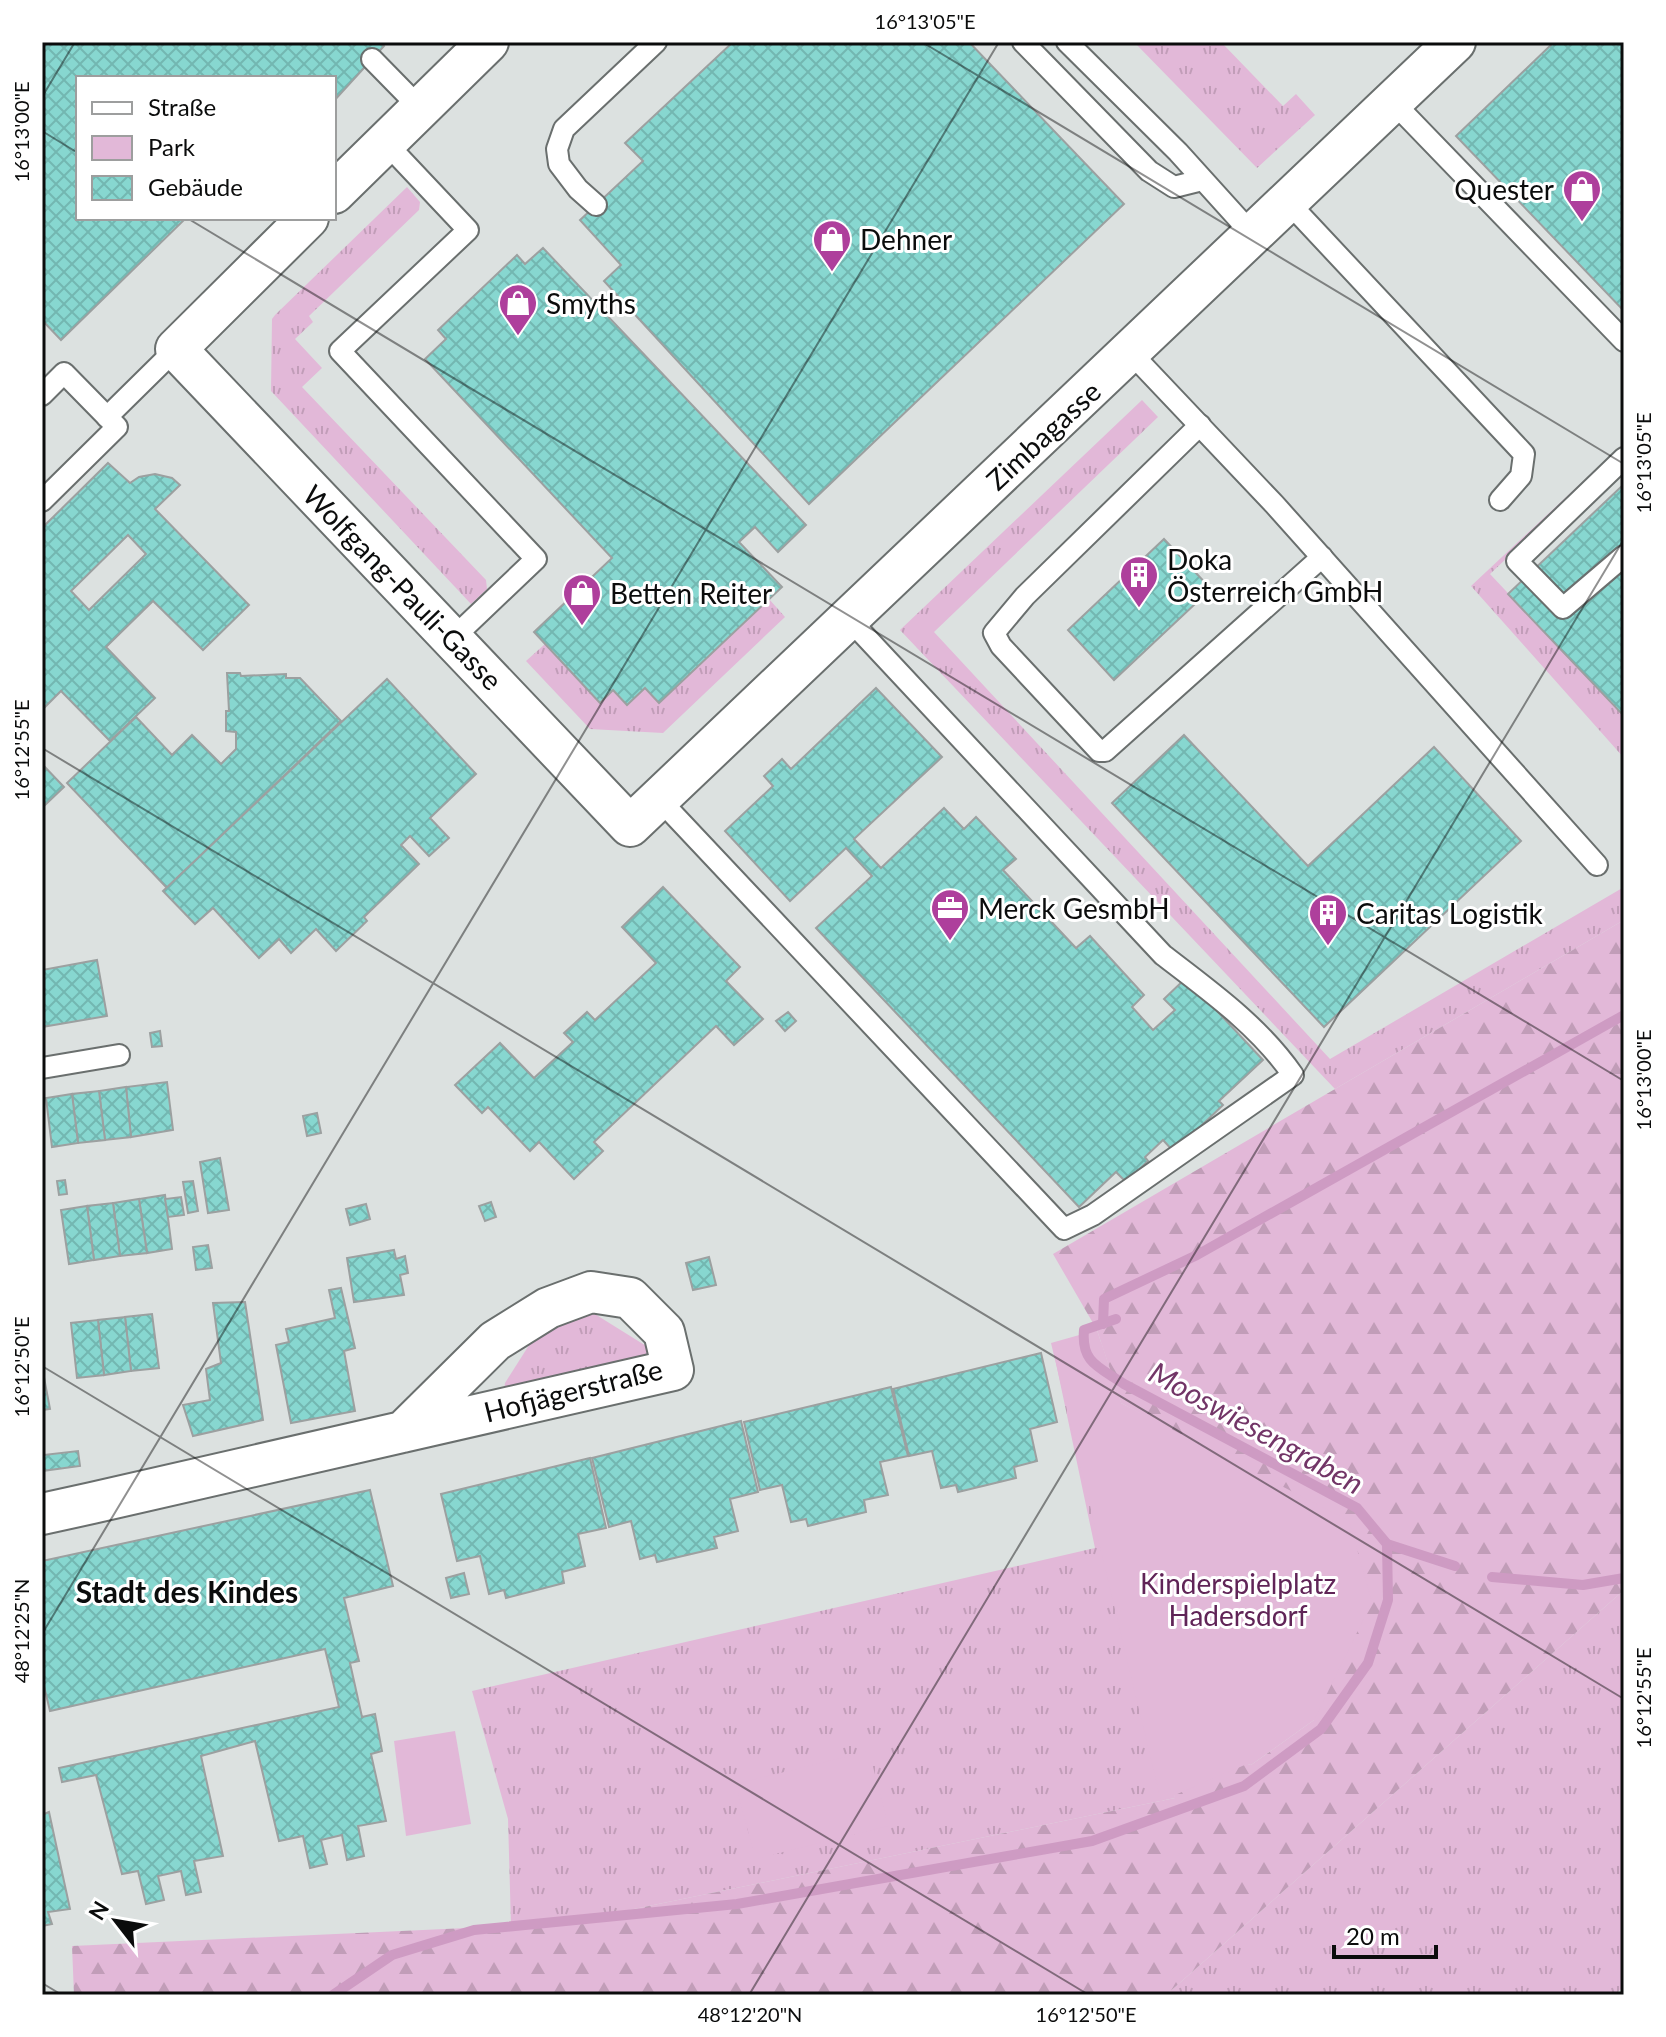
<svg xmlns="http://www.w3.org/2000/svg" width="1666" height="2037" font-family="Lato,sans-serif">
  <style>
    .grass { fill: url(#grass-tufts) }
    .forest { fill: url(#forest-firs) }
    .green { fill: #e2b8d8 }
    .lines { fill: none; stroke-linecap: round; stroke-linejoin: round }
    .stream { stroke: #ce9bc3; stroke-width: 10 }
    .building { fill: url(#building-cross-hatch); stroke: #9ca0a0; stroke-width: 2; fill-rule: evenodd }
    .service-casing { stroke: #6a6f6e; stroke-width: 24 }
    .minor-casing { stroke: #6a6f6e; stroke-width: 44 }
    .service { stroke: #fff; stroke-width: 20 }
    .minor { stroke: #fff; stroke-width: 40 }
    .ticks { fill: none; stroke: #0b0c0c; stroke-width: 2; stroke-opacity: 0.45 }
    .labels { text-anchor: middle; dominant-baseline: central; stroke-width: 6; stroke-linejoin: round; paint-order: stroke }
    .poi-label { font-size: 28px; fill: #0b0c0c; stroke: #fff; text-anchor: start }
    .street-label { font-size: 28px; fill: #0b0c0c; stroke: #fff }
    .park-label { font-size: 28px; fill: #602457; stroke: #fff }
    .water-label { font-size: 30px; font-style: italic; fill: #723567; stroke: #fff }
    .neighbourhood-label { font-size: 30px; font-weight: bold; fill: #0b0c0c; stroke: #fff }
    .neatline { fill: none; stroke: #0b0c0c; stroke-width: 3 }
    .ticks-label { font-size: 20px; text-anchor: middle; fill: #0b0c0c }
  </style>
  <defs>
    <pattern id="grass-tufts" width="24" height="20" patternUnits="userSpaceOnUse" patternTransform="scale(2)"><rect width="24" height="20" fill="#e2b8d8"/><path d="M3 7l-1-3M5 7V3M7 7l1-3M15 17l-1-3M17 17v-4M19 17l1-3" fill="none" stroke="#c19db8"/></pattern>
    <pattern id="forest-firs" width="22" height="20" patternUnits="userSpaceOnUse" patternTransform="scale(2)"><rect width="22" height="20" fill="#e2b8d8"/><path d="M5 1l3.5 6h-7zM16 11l3.5 6h-7z" fill="#c19db8"/></pattern>
    <pattern id="building-cross-hatch" width="8" height="8" patternUnits="userSpaceOnUse" patternTransform="scale(2)"><rect width="8" height="8" fill="#87d7d0"/><path d="M0 0l8 8M0 8l8-8" fill="none" stroke="#73b7b1"/></pattern>
  </defs>
  <rect width="100%" height="100%" fill="#dce1e0"/>
  <g class="grass">
    <path d="M1134 42H1221L1283 106 1296 94 1315 115 1257 168Z"/>
    <path d="M407 187 420 202 419 210 309 316 313 322 295 339 322 368 302 387 486 580 487 589 471 604 271 391 272 319 275 315Z"/>
    <path d="M1142 400 1158 417 934 632 1330 1059 1624 887V920L1335 1089 900 630Z"/>
    <path d="M1624 443V447L1490 574 1624 716V758L1471 586Z"/>
    <path d="M769 599 785 617 663 733 590 729 526 661 545 644 600 702 613 690 627 705 645 688Z"/>
    <path d="M582 1306 651 1349 655 1360 504 1390 505 1383 531 1342Z"/>
    <path d="M1101 1342 1121 1403 1173 1742 1175 1798 600 1916 511 1926 508 1819 472 1691 1095 1548 1053 1349Z"/>
    <path d="M1624 1590V1986L1615 1995H1166Z"/>
  </g>
  <path class="forest" d="M1624 920V1590L1166 1995H74L72 1946 511 1926 600 1916 1175 1798 1173 1742 1251 1765 1314 1720 1198 1445 1121 1403 1097 1330 1053 1254Z"/>
  <g class="green">
    <path d="M1097 1330 1121 1403 1349 1521 1372 1602 1314 1720 1251 1765 1247 1764 1161 1801 1051 1343Z"/>
    <path d="M455 1731 471 1824 406 1836 394 1741Z"/>
    <path d="M869 1751 888 1826 755 1859 736 1784Z"/>
  </g>
  <g class="lines">
    <g class="stream">
      <path d="M1116 1319 1084 1330C1081 1363 1099 1367 1124 1384L1357 1508 1387 1544 1455 1566"/>
      <path d="M1103 1324 1104 1299 1197 1255 1624 1015"/>
      <path d="M1492 1577 1583 1585 1624 1578"/>
      <path d="M333 1995 392 1955 474 1930 737 1904 1092 1841 1244 1786 1321 1729 1368 1663 1388 1600 1387 1544"/>
    </g>
  </g>
  <g class="building">
    <path d="M42 42H380L384 46 334 101V78H78V218H186L61 340 42 320Z"/>
    <path d="M733 42H969L1124 204 809 504 604 281 621 265 580 220 643 161 625 143Z"/>
    <path d="M1554 42H1624V311L1456 136Z"/>
    <path d="M543 248 806 525 778 552 755 527 739 542 782 587 659 703 645 688 627 705 613 690 600 703 534 632 612 558 425 359 446 339 438 330 517 255 525 264Z"/>
    <path d="M108 463 130 483 139 477 155 474 172 478 180 485 155 509 249 605 203 650 153 601 106 647 155 698 110 741 61 691 42 710V528ZM128 535 146 554 89 610 71 591Z"/>
    <path d="M1624 484V716L1508 594Z"/>
    <path d="M1164 539 1211 589 1114 680 1068 630Z"/>
    <path d="M227 673H240L241 676 286 674V678H300L341 721 167 888 67 783 136 717 172 755 192 735 221 764 236 749V732L226 731V711H229Z"/>
    <path d="M387 679 476 774 430 818 449 838 429 856 410 836 401 845 419 864 364 917 367 921 336 951 316 929 291 953 279 939 259 958 213 908 195 924 163 891Z"/>
    <path d="M876 688 942 757 854 839 881 868 944 808 964 829 976 817 1016 859 1003 870 1076 948 1090 936 1144 995 1132 1007 1153 1030 1175 1010 1164 999 1186 978 1263 1060 1219 1101 1223 1105 1174 1152 1163 1140 1145 1157 1148 1161 1126 1182 1116 1172 1079 1207 816 928 872 876 846 848 790 901 725 831 773 786 764 776 782 759 791 769Z"/>
    <path d="M1184 735 1308 866 1434 747 1521 841 1324 1027 1112 803Z"/>
    <path d="M42 764 64 787 42 808Z"/>
    <path d="M663 887 740 967 726 981 763 1019 734 1045 716 1026 594 1142 603 1151 574 1179 539 1142 530 1151 488 1107 482 1113 455 1085 500 1043 534 1078 573 1042 564 1033 587 1012 595 1020 656 963 622 927Z"/>
    <path d="M97 960 107 1016 42 1027V970Z"/>
    <path d="M788 1012 796 1021 785 1031 776 1021Z"/>
    <path d="M160 1031 162 1046 152 1047 150 1033Z"/>
    <path d="M167 1082 173 1130 131 1137 126 1087Z"/>
    <path d="M126 1087 131 1137 105 1140 99 1091Z"/>
    <path d="M99 1091 105 1140 78 1143 72 1094Z"/>
    <path d="M72 1094 78 1143 52 1147 46 1098Z"/>
    <path d="M317 1113 321 1133 307 1136 303 1116Z"/>
    <path d="M220 1158 229 1210 208 1213 200 1162Z"/>
    <path d="M65 1180 67 1194 59 1195 57 1181Z"/>
    <path d="M193 1181 198 1211 188 1213 183 1182Z"/>
    <path d="M165 1195 172 1249 147 1253 139 1199Z"/>
    <path d="M181 1197 184 1215 168 1217 165 1199Z"/>
    <path d="M139 1199 147 1253 120 1256 113 1203Z"/>
    <path d="M491 1202 496 1217 485 1221 479 1206Z"/>
    <path d="M113 1203 120 1256 94 1260 87 1206Z"/>
    <path d="M366 1204 370 1219 350 1225 346 1209Z"/>
    <path d="M87 1206 94 1260 69 1264 61 1210Z"/>
    <path d="M208 1245 212 1268 196 1270 193 1247Z"/>
    <path d="M394 1250 396 1259 405 1256 408 1273 400 1275 404 1295 354 1302 347 1258Z"/>
    <path d="M709 1257 716 1285 693 1290 686 1263Z"/>
    <path d="M341 1288 355 1348 344 1351 355 1411 291 1423 276 1345 289 1342 286 1329 335 1318 329 1290Z"/>
    <path d="M245 1302 263 1420 193 1436 183 1405 210 1400 206 1369 221 1363 213 1303Z"/>
    <path d="M152 1314 159 1368 131 1371 125 1317Z"/>
    <path d="M125 1317 131 1371 104 1375 98 1320Z"/>
    <path d="M98 1320 104 1375 77 1378 71 1323Z"/>
    <path d="M1041 1353 1057 1422 1030 1429 1037 1461 1014 1467 1016 1478 958 1492 956 1485 941 1488 932 1451 909 1456 893 1389Z"/>
    <path d="M42 1367 50 1409 42 1410Z"/>
    <path d="M891 1387 908 1456 880 1462 888 1495 864 1500 866 1512 808 1526 806 1519 791 1522 782 1485 760 1490 744 1422Z"/>
    <path d="M741 1421 758 1492 730 1499 738 1531 714 1537 717 1548 657 1562 655 1555 640 1559 631 1521 609 1527 592 1458Z"/>
    <path d="M42 1450 44 1455 78 1451 80 1466 42 1471Z"/>
    <path d="M590 1458 606 1528 578 1534 585 1566 562 1572 564 1583 506 1598 504 1590 489 1594 480 1556 457 1561 441 1494Z"/>
    <path d="M370 1490 393 1586 344 1598 359 1661 350 1663 362 1717 375 1714 382 1751 371 1754 386 1821 358 1826 364 1856 347 1860 342 1835 321 1840 327 1864 310 1868 303 1836 279 1841 255 1741 201 1756 223 1856 194 1861 201 1892 186 1895 181 1871 158 1876 164 1900 146 1904 138 1871 122 1874 96 1775 62 1782 59 1768 339 1707 325 1649 50 1711 42 1678V1561Z"/>
    <path d="M464 1573 469 1594 451 1598 446 1578Z"/>
    <path d="M49 1812 70 1909 48 1912 52 1924 42 1926V1815Z"/>
  </g>
  <g class="lines">
    <defs>
      <g id="service">
        <path d="M1023 42 1149 171 1174 187 1202 180"/>
        <path d="M1067 42 1178 152 1253 235"/>
        <path d="M372 59 420 108"/>
        <path d="M1393 102 1624 341"/>
        <path d="M385 142 468 230 340 351 536 559 452 639"/>
        <path d="M1288 202 1524 454 1521 476 1500 500"/>
        <path d="M596 205 578 189 559 164 557 149 564 129 656 42"/>
        <path d="M1130 352 1275 505 1597 865"/>
        <path d="M42 395 64 373 117 427 42 501"/>
        <path d="M107 417 176 349"/>
        <path d="M1200 425 1025 596 994 633 1001 646 1099 751H1105L1322 557"/>
        <path d="M1624 458 1517 561 1563 608 1624 556"/>
        <path d="M659 799 1064 1229 1093 1215 1293 1075C1259 1026 1210 991 1163 955L849 619"/>
        <path d="M42 1068 119 1055"/>
      </g>
      <g id="minor">
        <path d="M334 193 488 42"/>
        <path d="M308 218 176 349 630 826 1455 42"/>
        <path d="M42 1514 92 1503 673 1370 664 1332 630 1298 591 1292 548 1308 495 1341 403 1432"/>
      </g>
    </defs>
    <use href="#service" class="service-casing"/>
    <use href="#minor" class="minor-casing"/>
    <use href="#service" class="service"/>
    <use href="#minor" class="minor"/>
  </g>
  <path class="ticks" d="M922 42 1624 464M42 97 75 42M42 131 78 153M187 218 1624 1081M42 748 1624 1699M42 1366 1089 1995M42 1634 999 42M42 1983 62 1995M749 1995 1624 539"/>
  <defs>
    <symbol id="shop-pin" viewBox="-11 -11 22 30"><path d="M0 17L-7.5 6A9.5 9.5 0 1 1 7.5 6Z" fill="#ae3f9c" stroke="#fff"/><path d="M-5-2.5h2.3a2.7 3.5 0 0 1 5.4 0H5L5.5 6h-11ZM-1.5-2.5h3a1.5 2.3 0 0 0-3 0Z" fill="#fff"/></symbol>
    <symbol id="building-pin" viewBox="-11 -11 22 30"><path d="M0 17L-7.5 6A9.5 9.5 0 1 1 7.5 6Z" fill="#ae3f9c" stroke="#fff"/><path d="M-4-6H4V6H1V3H-1V6H-4ZM-2.5-4.3h1.7v1.8h-1.7ZM.8-4.3h1.7v1.8H.8ZM-2.5-1h1.7V.8h-1.7ZM.8-1h1.7V.8H.8Z" fill="#fff"/></symbol>
    <symbol id="office-pin" viewBox="-11 -11 22 30"><path d="M0 17L-7.5 6A9.5 9.5 0 1 1 7.5 6Z" fill="#ae3f9c" stroke="#fff"/><path d="M-6-3h4V-5.5h4V-3h4V5H-6ZM-1-4.5V-3h2v-1.5ZM-6 0V1H6V0Z" fill="#fff"/></symbol>
  </defs>
  <g fill-rule="evenodd">
    <use href="#shop-pin" x="1560" y="167" width="44" height="60"/>
    <use href="#shop-pin" x="810" y="217" width="44" height="60"/>
    <use href="#shop-pin" x="496" y="281" width="44" height="60"/>
    <use href="#building-pin" x="1117" y="553" width="44" height="60"/>
    <use href="#shop-pin" x="560" y="571" width="44" height="60"/>
    <use href="#office-pin" x="928" y="886" width="44" height="60"/>
    <use href="#building-pin" x="1306" y="891" width="44" height="60"/>
  </g>
  <g class="labels">
    <g class="poi-label">
      <text x="1554" y="189" text-anchor="end">Quester</text>
      <text x="860" y="239">Dehner</text>
      <text x="546" y="303">Smyths</text>
      <text x="1167" y="559">Doka<tspan x="1167" dy="32">Österreich GmbH</tspan></text>
      <text x="610" y="593">Betten Reiter</text>
      <text x="978" y="908">Merck GesmbH</text>
      <text x="1356" y="913">Caritas Logistik</text>
    </g>
    <g class="street-label">
      <text transform="translate(1043 435) rotate(-43)">Zimbagasse</text>
      <text transform="translate(403 587) rotate(46)">Wolfgang-Pauli-Gasse</text>
      <text transform="translate(573 1390) rotate(-14)">Hofjägerstraße</text>
    </g>
    <g class="park-label">
      <text x="1238" y="1583">Kinderspielplatz<tspan x="1238" dy="32">Hadersdorf</tspan></text>
    </g>
    <g class="water-label">
      <text transform="translate(1257 1427) rotate(29)">Mooswiesengraben</text>
    </g>
    <g class="neighbourhood-label">
      <text x="187" y="1591">Stadt des Kindes</text>
    </g>
  </g>
  <rect width="1666" height="2037" fill="none" stroke="#ffffff" stroke-width="88"/>
  <rect x="76" y="76" width="260" height="144" fill="#ffffff" stroke="#9d9e9e" stroke-width="2"/>
  <rect x="92" y="102" width="40" height="12" fill="#ffffff" stroke="#9d9e9e" stroke-width="2"/>
  <text x="148" y="116" font-size="24" fill="#0b0c0c">Straße</text>
  <rect x="92" y="136" width="40" height="24" fill="#e2b8d8" stroke="#9d9e9e" stroke-width="2"/>
  <text x="148" y="156" font-size="24" fill="#0b0c0c">Park</text>
  <rect x="92" y="176" width="40" height="24" fill="url(#building-cross-hatch)" stroke="#9d9e9e" stroke-width="2"/>
  <text x="148" y="196" font-size="24" fill="#0b0c0c">Gebäude</text>
  <g transform="translate(116 1921) rotate(301)" stroke="#ffffff" stroke-width="6" paint-order="stroke">
  <path d="M0-6L14 30L0 20L-14 30Z" fill="#0b0c0c"/>
  <text y="-12" font-size="22" font-weight="bold" text-anchor="middle" fill="#0b0c0c">N</text>
  </g>
  <path d="M1334 1945v12h102v-12" fill="none" stroke="#0b0c0c" stroke-width="4"/>
  <text x="1346" y="1945" font-size="24" fill="#0b0c0c" stroke="#ffffff" stroke-width="6" paint-order="stroke">20 m</text>
  <rect x="44" y="44" width="1578" height="1949" class="neatline"/>
  <g class="ticks-label">
    <text x="925" y="29">16°13'05"E</text>
    <text transform="translate(22 132) rotate(-90)" y="7">16°13'00"E</text>
    <text transform="translate(1644 463) rotate(-90)" y="7">16°13'05"E</text>
    <text transform="translate(22 750) rotate(-90)" y="7">16°12'55"E</text>
    <text transform="translate(1644 1080) rotate(-90)" y="7">16°13'00"E</text>
    <text transform="translate(22 1367) rotate(-90)" y="7">16°12'50"E</text>
    <text transform="translate(22 1631) rotate(-90)" y="7">48°12'25"N</text>
    <text transform="translate(1644 1698) rotate(-90)" y="7">16°12'55"E</text>
    <text x="750" y="2022">48°12'20"N</text>
    <text x="1086" y="2022">16°12'50"E</text>
  </g>
</svg>
